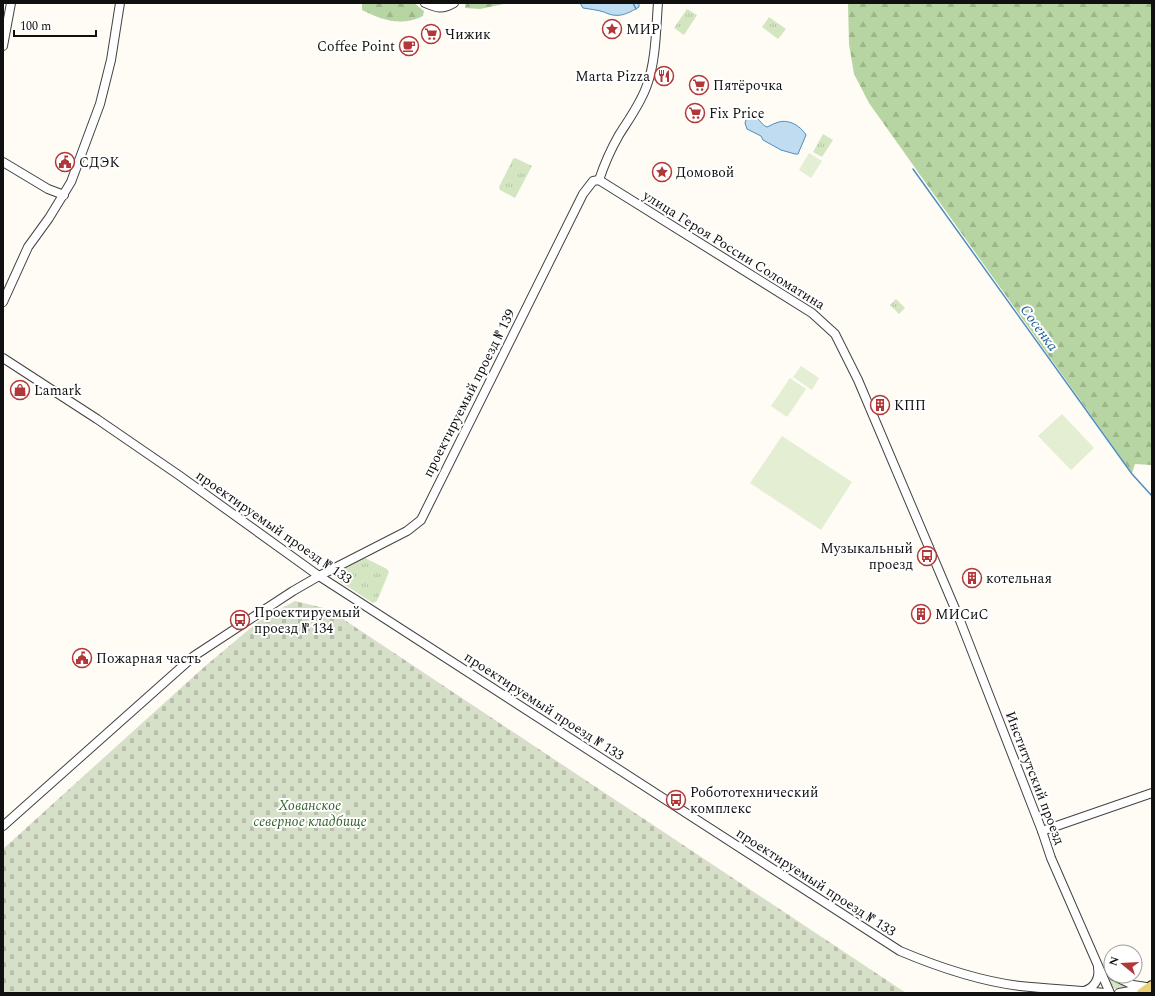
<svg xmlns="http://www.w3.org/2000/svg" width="1155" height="996" font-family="Spectral,serif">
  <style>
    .grass { fill: url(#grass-tufts) }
    .forest { fill: url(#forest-firs) }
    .cemetery { fill: url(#cemetery-stones) }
    .pitch { fill: #e3eed2 }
    .water { fill: #bfdcf0; stroke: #4e8ebf }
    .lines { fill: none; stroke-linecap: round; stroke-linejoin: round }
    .stream { stroke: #4e8ebf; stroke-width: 1.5 }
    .minor-casing { stroke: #434343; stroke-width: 10 }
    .major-casing { stroke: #212121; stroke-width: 12 }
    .minor { stroke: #fff; stroke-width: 8 }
    .major { stroke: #e9d27a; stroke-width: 10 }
    .labels { text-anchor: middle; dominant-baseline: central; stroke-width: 4; stroke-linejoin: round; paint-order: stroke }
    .poi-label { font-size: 14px; fill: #101010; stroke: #fff; text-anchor: start }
    .street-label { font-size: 14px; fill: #101010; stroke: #fff }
    .park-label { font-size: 14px; font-style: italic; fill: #316227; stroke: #fff }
    .water-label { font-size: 15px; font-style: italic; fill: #266195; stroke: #fff }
  </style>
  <defs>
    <pattern id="grass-tufts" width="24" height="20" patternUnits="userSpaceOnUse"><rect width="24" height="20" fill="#d3e6c1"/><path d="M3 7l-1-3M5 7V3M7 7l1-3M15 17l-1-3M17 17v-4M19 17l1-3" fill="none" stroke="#b4c4a5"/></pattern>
    <pattern id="forest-firs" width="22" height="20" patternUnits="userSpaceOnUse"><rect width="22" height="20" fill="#b7d5a2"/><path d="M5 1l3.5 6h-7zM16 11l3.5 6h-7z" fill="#9cb68a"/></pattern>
    <pattern id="cemetery-stones" width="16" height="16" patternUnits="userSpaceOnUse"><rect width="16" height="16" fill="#d6dfc7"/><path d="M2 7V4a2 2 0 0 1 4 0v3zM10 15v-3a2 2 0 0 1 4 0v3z" fill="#b7beaa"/></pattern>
  </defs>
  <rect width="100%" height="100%" fill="#fefcf5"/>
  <g class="grass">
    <path d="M687 9 697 15 684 35 674 28Z"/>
    <path d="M769 17 786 29 778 39 762 27Z"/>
    <path d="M823 134 833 140 822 157 813 152Z"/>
    <path d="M515 158 532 166 515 198 500 190 499 187 513 159Z"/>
    <path d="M896 299 905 308 899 314 890 305Z"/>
    <path d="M363 557 387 569 389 572 377 601 373 603 336 579 335 577 336 572Z"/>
    <path d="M1106 973 1128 987C1113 991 1109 989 1106 973Z"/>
  </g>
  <g class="forest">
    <path d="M362 3H414L424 11 423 16C401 27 382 20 362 10Z"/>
    <path d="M466 3H508L480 9 465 8Z"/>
    <path d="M848 3H1152V465L1135 464 1132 473 869 103 854 74 849 44Z"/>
  </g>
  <path class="cemetery" d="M295 601 328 609 906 993H3V849L203 668 259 621Z"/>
  <g class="pitch">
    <path d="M809 153 822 161 811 178 799 170Z"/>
    <path d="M801 366 819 378 812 390 793 377Z"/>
    <path d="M790 378 806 389 787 417 771 406Z"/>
    <path d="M1062 414 1094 448 1071 470 1038 436Z"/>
    <path d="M782 436 852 482 821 530 750 483Z"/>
  </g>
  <g class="water">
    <path d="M580 3H639V7C627 14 618 19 604 12 598 10 589 9 583 8Z"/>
    <path d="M752 115C759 117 760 124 767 127 770 126 772 124 776 123 787 118 800 125 806 135L798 154H795L781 150 763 140 761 136 747 129 745 123 747 117Z"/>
  </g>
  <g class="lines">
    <g class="stream">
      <path d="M633 3 636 9"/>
      <path d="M913 169 1132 474 1152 496"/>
    </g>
    <defs>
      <g id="minor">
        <path d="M425 3C437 8 442 10 454 3"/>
        <path d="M3 46 11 3"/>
        <path d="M3 162 48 189 64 195"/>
        <path d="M599 180 812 313 835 334 858 380 959 618 1042 831 1051 858 1110 993"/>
        <path d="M599 180C604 165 611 149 619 135 629 119 641 103 647 85 656 61 656 28 658 3"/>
        <path d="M3 302 28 247 49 218 71 182 100 104 111 60 120 3"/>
        <path d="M3 358 97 419 180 476 319 576 900 951C938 967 979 981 1020 986 1048 989 1077 990 1105 993"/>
        <path d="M3 826 194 656 293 591 319 576 407 531 421 520 583 194 593 181 599 180"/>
        <path d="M1042 831 1152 793"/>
        <path d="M1114 976 1133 985 1146 987"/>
        <path d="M1084 991C1094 988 1100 979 1098 968"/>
        <path d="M1119 993 1141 989"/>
      </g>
      <path id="major" d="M1142 993 1152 986"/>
    </defs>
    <use href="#minor" class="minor-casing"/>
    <use href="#major" class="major-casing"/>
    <use href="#minor" class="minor"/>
    <use href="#major" class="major"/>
  </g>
  <defs>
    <symbol id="sight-ring" viewBox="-11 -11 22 22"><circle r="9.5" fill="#fff" stroke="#b23738" stroke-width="1.5"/><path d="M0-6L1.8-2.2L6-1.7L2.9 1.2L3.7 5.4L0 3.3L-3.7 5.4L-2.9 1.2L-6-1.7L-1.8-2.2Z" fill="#b23738"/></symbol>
    <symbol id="supermarket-ring" viewBox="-11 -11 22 22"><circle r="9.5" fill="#fff" stroke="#b23738" stroke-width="1.5"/><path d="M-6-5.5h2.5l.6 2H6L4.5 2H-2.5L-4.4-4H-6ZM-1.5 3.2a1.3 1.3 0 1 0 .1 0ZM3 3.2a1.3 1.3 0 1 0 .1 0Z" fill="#b23738"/></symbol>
    <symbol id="cafe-ring" viewBox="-11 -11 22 22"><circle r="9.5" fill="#fff" stroke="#b23738" stroke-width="1.5"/><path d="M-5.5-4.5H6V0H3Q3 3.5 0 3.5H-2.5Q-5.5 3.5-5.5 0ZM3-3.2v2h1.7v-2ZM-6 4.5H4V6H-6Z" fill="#b23738"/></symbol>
    <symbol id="restaurant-ring" viewBox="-11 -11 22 22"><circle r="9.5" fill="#fff" stroke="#b23738" stroke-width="1.5"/><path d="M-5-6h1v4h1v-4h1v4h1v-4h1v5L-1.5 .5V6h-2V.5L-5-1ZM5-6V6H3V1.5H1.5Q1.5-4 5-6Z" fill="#b23738"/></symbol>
    <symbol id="civic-ring" viewBox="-11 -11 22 22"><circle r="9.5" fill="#fff" stroke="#b23738" stroke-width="1.5"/><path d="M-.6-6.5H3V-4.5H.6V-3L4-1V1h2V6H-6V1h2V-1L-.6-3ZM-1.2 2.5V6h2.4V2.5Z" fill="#b23738"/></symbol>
    <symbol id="shop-ring" viewBox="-11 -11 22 22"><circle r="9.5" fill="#fff" stroke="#b23738" stroke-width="1.5"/><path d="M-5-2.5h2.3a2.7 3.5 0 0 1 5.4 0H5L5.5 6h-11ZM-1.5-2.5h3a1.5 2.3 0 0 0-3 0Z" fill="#b23738"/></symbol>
    <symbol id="building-ring" viewBox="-11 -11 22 22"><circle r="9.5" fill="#fff" stroke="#b23738" stroke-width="1.5"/><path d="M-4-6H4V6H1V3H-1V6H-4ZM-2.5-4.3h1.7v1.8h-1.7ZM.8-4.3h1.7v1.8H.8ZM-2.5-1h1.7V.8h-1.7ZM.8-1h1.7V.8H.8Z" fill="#b23738"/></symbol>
    <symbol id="bus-ring" viewBox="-11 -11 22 22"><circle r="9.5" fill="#fff" stroke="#b23738" stroke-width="1.5"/><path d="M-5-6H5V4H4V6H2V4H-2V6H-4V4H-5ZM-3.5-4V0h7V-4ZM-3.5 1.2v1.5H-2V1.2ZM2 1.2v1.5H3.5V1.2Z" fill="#b23738"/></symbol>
  </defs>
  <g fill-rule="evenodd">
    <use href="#sight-ring" x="601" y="18" width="22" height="22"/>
    <use href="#supermarket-ring" x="420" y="23" width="22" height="22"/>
    <use href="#cafe-ring" x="398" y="35" width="22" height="22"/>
    <use href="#restaurant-ring" x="653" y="65" width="22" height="22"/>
    <use href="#supermarket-ring" x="688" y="74" width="22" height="22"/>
    <use href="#supermarket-ring" x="684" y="102" width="22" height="22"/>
    <use href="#civic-ring" x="54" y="151" width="22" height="22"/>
    <use href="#sight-ring" x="651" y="161" width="22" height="22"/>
    <use href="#shop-ring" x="9" y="379" width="22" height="22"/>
    <use href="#building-ring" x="869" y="394" width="22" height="22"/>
    <use href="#bus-ring" x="916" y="545" width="22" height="22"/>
    <use href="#building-ring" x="961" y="567" width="22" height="22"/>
    <use href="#building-ring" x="910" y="603" width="22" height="22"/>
    <use href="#bus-ring" x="229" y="609" width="22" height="22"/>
    <use href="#civic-ring" x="71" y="647" width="22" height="22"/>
    <use href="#bus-ring" x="665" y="789" width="22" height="22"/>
  </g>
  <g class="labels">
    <g class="poi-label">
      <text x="626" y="29">МИР</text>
      <text x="445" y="34">Чижик</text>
      <text x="395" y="46" text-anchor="end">Coffee Point</text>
      <text x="650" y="76" text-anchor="end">Marta Pizza</text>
      <text x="713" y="85">Пятёрочка</text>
      <text x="709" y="113">Fix Price</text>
      <text x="79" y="162">СДЭК</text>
      <text x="676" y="172">Домовой</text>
      <text x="34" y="390">Lamark</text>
      <text x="894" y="405">КПП</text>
      <text x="913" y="548" text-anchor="end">Музыкальный<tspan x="913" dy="16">проезд</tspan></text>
      <text x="986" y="578">котельная</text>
      <text x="254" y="612">Проектируемый<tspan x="254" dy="16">проезд № 134</tspan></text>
      <text x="935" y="614">МИСиС</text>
      <text x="96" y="658">Пожарная часть</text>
      <text x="690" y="792">Робототехнический<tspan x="690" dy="16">комплекс</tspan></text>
    </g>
    <g class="street-label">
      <text transform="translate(734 250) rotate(32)">улица Героя России Соломатина</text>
      <text transform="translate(469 393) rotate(-63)">проектируемый проезд № 139</text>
      <text transform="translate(274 527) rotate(35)">проектируемый проезд № 133</text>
      <text transform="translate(544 706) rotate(33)">проектируемый проезд № 133</text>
      <text transform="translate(1035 778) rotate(69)">Институтский проезд</text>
      <text transform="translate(816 882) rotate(33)">проектируемый проезд № 133</text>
    </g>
    <g class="park-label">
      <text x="310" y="805">Хованское<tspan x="310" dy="16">северное кладбище</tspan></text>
    </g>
    <g class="water-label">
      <text transform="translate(1039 328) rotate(54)">Сосенка</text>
    </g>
  </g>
  <rect width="1155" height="996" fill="none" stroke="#101010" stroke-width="8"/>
  <g transform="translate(1123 964) rotate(288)"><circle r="19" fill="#ffffff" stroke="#9f9f9f"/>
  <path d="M0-3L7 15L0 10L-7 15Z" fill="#b23738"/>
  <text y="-6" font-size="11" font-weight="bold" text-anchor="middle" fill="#101010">N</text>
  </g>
  <path d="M14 30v6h82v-6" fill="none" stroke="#101010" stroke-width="2"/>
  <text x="20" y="30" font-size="12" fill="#101010" stroke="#ffffff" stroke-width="3" paint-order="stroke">100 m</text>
</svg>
